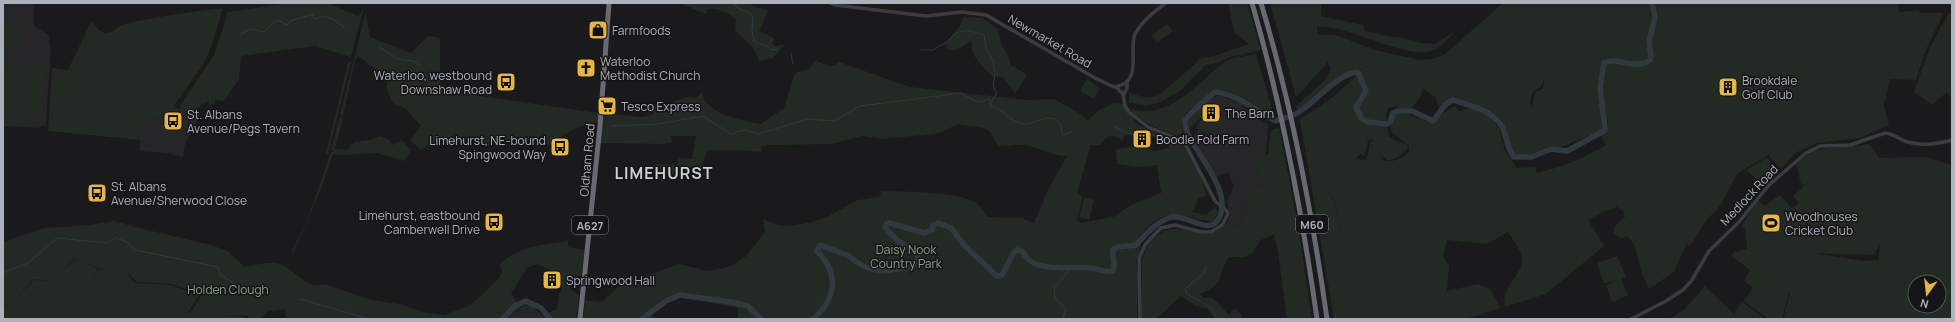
<svg xmlns="http://www.w3.org/2000/svg" width="1955" height="322" font-family="Manrope,sans-serif">
  <style>
    .built { fill: #262629 }
    .green { fill: #222a23; fill-rule: evenodd }
    .lines { fill: none; stroke-linecap: round; stroke-linejoin: round }
    .stream { stroke: #313940; stroke-width: 1 }
    .river { stroke: #313940; stroke-width: 5.5 }
    .minor { stroke: #3b3c41; stroke-width: 3.5 }
    .highway { stroke: #686a71; stroke-width: 5 }
    .labels { text-anchor: middle; dominant-baseline: central; stroke-width: 3; stroke-linejoin: round; paint-order: stroke }
    .shield { fill: #151517; stroke: #7f828a; stroke-width: 1 }
    .shield-label { font-size: 11px; font-weight: bold; fill: #adb1bb }
    .poi-label { font-size: 12px; fill: #adb1bb; stroke: #151517; text-anchor: start }
    .street-label { font-size: 12px; fill: #adb1bb; stroke: #151517 }
    .park-label { font-size: 12px; fill: #86a488; stroke: #151517 }
    .district-label { font-size: 16px; font-weight: bold; letter-spacing: 1px; fill: #ced0d7; stroke: #151517 }
  </style>
  <rect width="100%" height="100%" fill="#1a1a1c"/>
  <g class="built">
    <path d="M3 3H34V26L48 34 51 48 46 125 37 128 3 126Z"/>
    <path d="M1224 95 1227 99 1238 101 1253 116 1268 125 1266 154 1254 159 1263 186 1250 202H1247L1246 216 1239 228 1227 222 1230 217 1227 201 1234 186 1228 172 1217 177 1191 137 1200 131 1204 133 1209 130 1214 131V118L1210 99 1217 96Z"/>
    <path d="M174 106 188 114 191 111 200 115 185 144 183 157 166 153 140 151V139L135 125 169 114Z"/>
    <path d="M523 306H532L546 319H508Z"/>
  </g>
  <g class="green">
    <path d="M291 3H328L358 16 361 13 365 3 351 57 315 46 241 56 239 79 224 101 215 100V104L209 105 208 101 188 114 180 110V106L214 55 228 12Z"/>
    <path d="M681 3H747L768 11 759 31 774 38 772 44 775 46 785 45 773 58 759 61C755 45 745 42 735 30L736 20C729 13 718 8 708 9L705 14Z"/>
    <path d="M1228 3H1247L1261 50 1229 57 1222 61 1205 66 1180 91 1158 103 1145 106 1129 102V93L1148 98 1159 95 1195 64 1199 59 1211 57 1249 44 1234 32Z"/>
    <path d="M1270 3H1321V16L1363 25 1365 31 1392 37 1405 38 1421 43 1435 44 1454 32C1449 38 1443 45 1436 49 1412 64 1349 24 1317 27V34L1336 35 1375 50 1420 60 1432 59 1444 55 1503 3H1898L1899 12 1919 10 1920 13H1944L1926 50 1916 80 1890 79 1884 105 1889 125 1860 138 1816 143 1796 153 1781 169 1768 155 1737 174 1721 205 1706 221 1690 246 1686 244 1674 272 1649 289 1642 273 1634 244 1627 236 1621 238 1613 234 1614 227 1625 217 1623 211 1617 207 1605 211 1588 220 1604 246 1546 294 1505 307C1500 286 1524 275 1522 257 1521 250 1512 239 1508 232L1487 244 1447 240 1443 257 1449 266 1447 291 1478 284 1490 289 1501 308 1465 319H1334L1300 119C1323 105 1344 90 1362 69L1350 71 1309 101 1302 109 1297 111 1296 106 1325 80 1331 69 1328 62 1296 97ZM1544 79 1543 89 1536 91 1532 106 1535 110 1530 104C1531 95 1532 91 1541 87ZM1422 88 1435 97 1440 109C1443 105 1447 101 1452 100 1463 97 1497 114 1502 123 1508 133 1507 146 1515 155H1529L1547 147 1559 148 1600 131 1608 119 1607 131 1601 135 1606 145C1581 159 1565 166 1537 173L1535 167 1517 168 1505 151 1499 128 1490 116 1472 108 1459 111 1455 106 1448 110 1433 122H1428L1407 114H1396L1392 122 1389 125 1392 132 1409 146V152C1401 159 1394 162 1384 161L1375 143 1382 156 1388 161 1398 157 1407 150V145L1389 137 1386 114 1388 108 1396 106 1398 110H1410L1421 96ZM1373 139 1374 142H1370L1368 155 1365 160 1355 159 1360 154 1365 156 1368 140ZM1325 186 1335 202 1356 318 1335 203Z"/>
    <path d="M367 7 366 16 370 37 411 53 428 36 440 38V81L446 89 452 92 598 113V122C578 125 563 134 548 147L542 136 487 146 483 145 479 139 470 138 437 147 433 144 426 146 422 150 410 141 421 126 406 109 393 103 387 90 386 77 358 56 355 60 343 116 340 115Z"/>
    <path d="M223 8C217 27 212 49 202 66 191 82 179 97 169 114L136 125 140 140 48 131 52 68 68 70 91 22C95 26 100 32 106 33 114 33 118 25 125 24 158 16 190 12 223 8Z"/>
    <path d="M1949 13H1952V99L1947 92 1932 105 1914 92 1930 47Z"/>
    <path d="M963 17 983 18 998 30 1001 43 1010 60 1011 67 1013 66 1027 75 1015 93 1003 77 992 76C982 65 970 57 972 41 962 45 959 54 946 48 947 34 962 30 963 17Z"/>
    <path d="M3 23 19 24 18 49H3Z"/>
    <path d="M1167 24 1173 31 1157 42 1152 35Z"/>
    <path d="M1256 54 1274 116C1256 111 1228 78 1208 94 1205 97 1203 101 1200 104 1198 106 1194 106 1192 108 1183 113 1182 123 1182 133L1178 136C1159 129 1143 124 1129 108 1134 109 1139 111 1144 111 1177 112 1201 79 1225 62L1231 59Z"/>
    <path d="M816 60C825 65 830 69 839 62L910 87 1028 100 1054 99 1082 115 1087 121 1099 110 1114 103 1122 104 1137 124 1165 137 1159 139 1142 132 1136 136 1125 135 1122 141C1112 133 1108 135 1100 145H1091L1077 193 1083 196 1077 221 1080 223 1113 217 1131 205 1161 193 1157 165 1139 167 1117 164 1116 149 1139 146 1155 151 1168 148 1170 139C1193 146 1200 175 1207 195L1199 198 1192 212C1203 215 1208 216 1215 206L1218 213 1212 221C1201 221 1193 217 1182 215 1163 211 1149 223 1138 238L1141 245 1136 261 1138 277 1137 319H738V308L698 300V295C674 293 672 293 653 308V319H583L585 300 599 302 603 301 620 285 679 264 707 271 720 269 733 265 745 257 765 232 763 219 778 225 790 226 812 222 829 216 858 200 880 197 881 191C904 192 958 191 976 203 981 206 985 213 988 217L1022 218 1034 223 1048 190 1067 156C1050 156 1035 145 1021 145 1013 145 1007 147 999 146 995 142 993 135 990 132 981 124 968 128 958 124L940 133 924 135 881 139 862 136 831 144 768 145 761 147V152L739 150H708L701 167C683 169 676 169 663 182L656 176V164L677 165 679 158 692 159 696 136H671L672 142 663 144 600 143 604 113 641 117 652 115 656 105H664L686 97 697 98 701 93C703 95 703 98 705 101 715 115 745 122 761 124L784 108 795 73 809 69Z"/>
    <path d="M351 62 328 154 326 153 348 63Z"/>
    <path d="M43 64 45 69 42 113 40 120 34 123 3 122V66Z"/>
    <path d="M1087 79 1100 88 1094 99 1080 91Z"/>
    <path d="M1210 98 1212 108 1208 109 1211 118 1204 115V118H1200L1187 131V120Z"/>
    <path d="M340 117 343 118 335 149 347 150 354 142 370 140 381 136 391 141 392 145 402 140 411 150 405 161 376 153 346 155 333 154 323 184 293 253 292 252 309 215 331 152H334L331 150Z"/>
    <path d="M1201 120 1214 123V132L1209 130 1207 133 1201 131 1198 134 1196 127Z"/>
    <path d="M1279 128 1297 219 1312 319H1287L1278 252 1274 234 1261 240 1252 253 1245 257H1229C1216 276 1226 283 1200 294L1203 298H1213L1229 315 1234 308 1241 314 1242 319H1214L1208 309 1195 306 1181 296 1156 319H1141C1141 307 1142 294 1142 282 1142 275 1141 268 1142 261 1144 245 1161 227 1178 229 1200 230 1208 244 1227 222L1239 228 1246 216 1247 202H1250L1251 191 1263 186 1254 159 1266 154H1268L1271 130Z"/>
    <path d="M1870 144 1879 158 1926 157 1952 165V319H1783L1790 293H1789L1782 319H1768L1744 301 1753 287 1744 281 1750 270 1731 256 1734 252 1747 249 1745 228 1741 226 1758 200 1764 206 1780 195 1792 208 1799 203 1793 196 1808 183 1804 185 1801 184 1796 164 1814 150ZM1880 244 1878 260 1865 261 1811 253 1874 255ZM1915 282H1939V306H1915Z"/>
    <path d="M1767 157 1777 173 1765 186 1746 170Z"/>
    <path d="M1084 197 1094 200 1089 220 1079 217Z"/>
    <path d="M115 221 131 226 211 245 228 251 244 267C253 266 265 262 275 263 294 265 304 291 325 284L371 300 400 304 422 312 444 315 471 305 498 279 502 272 500 264C518 246 544 245 568 241V247L585 250 581 276 572 277 570 289 579 295 576 319H546L543 315 557 309 559 293 562 292 560 275 537 264 527 268 511 293 520 308 508 319H287L284 309 268 311 261 319H248V316L219 315 245 317V319H3V306L9 305 34 280 53 281 76 258 98 269 90 285 98 270 111 269H100L75 258 53 281 34 279 9 305H3V242L45 228 89 225ZM127 272 136 282 172 284 202 295 190 313H188L199 295 171 285 134 283Z"/>
    <path d="M1617 256 1626 277 1621 279 1628 295 1612 302 1606 285 1617 280 1604 284 1597 263Z"/>
    <path d="M1705 286 1737 317 1734 313 1742 302 1765 319 1671 318 1684 310Z"/>
  </g>
  <g class="lines">
    <g class="stream">
      <path d="M733 3 739 9 750 13 753 17 752 31 754 41C760 45 766 45 772 50L778 49"/>
      <path d="M241 34 250 29 264 32 270 25 278 20 287 25 290 21 313 14V18L315 19 325 16 336 21 345 28"/>
      <path d="M380 47 397 59 414 61 420 66"/>
      <path d="M921 50H934C938 46 942 45 947 42 950 40 952 37 954 35 964 27 974 32 984 35L986 48 993 60 995 75 993 86 997 93 991 102"/>
      <path d="M791 53 793 64"/>
      <path d="M612 126 658 124 703 116 732 135 736 132 746 130 758 134 807 119 834 121 860 106 961 93 975 101 979 102 989 99 991 106C1005 110 1007 120 1023 124 1033 126 1061 104 1062 134L1064 135 1071 132"/>
      <path d="M1115 127C1128 133 1129 137 1142 131L1165 139"/>
      <path d="M1179 133 1186 129"/>
      <path d="M1207 266 1203 274 1185 289 1187 294 1212 308 1217 319"/>
      <path d="M3 273 28 263 57 238 107 243 116 238 127 242 135 250 218 267 220 275 237 285"/>
      <path d="M300 299 369 319"/>
      <path d="M1063 319 1066 308C1039 290 1066 281 1070 267"/>
    </g>
    <g class="river">
      <path d="M502 319 515 306 526 301 541 308 550 319"/>
      <path d="M642 319 666 301 680 295 731 302 748 306 761 319"/>
      <path d="M813 319C836 299 840 274 817 251L820 245 847 255 863 266 874 270 883 271 912 267 916 262 918 256 915 251 898 241 885 228 887 223H890L924 233 932 230 933 225 938 223 951 228 965 246 997 276 1002 275 1014 252 1018 250 1023 252C1033 275 1072 265 1092 268 1099 269 1105 273 1113 271 1116 265 1112 257 1113 250L1118 247 1136 245C1146 234 1156 222 1171 217 1186 213 1209 237 1219 218 1232 194 1201 159 1190 138 1188 133 1184 127 1185 121 1186 116 1210 96 1215 92 1240 94 1255 112 1276 121 1284 118 1295 116 1302 110 1318 99 1339 73 1358 72L1366 91 1356 107 1361 118 1367 122 1387 124 1390 122 1393 113 1398 111H1412L1433 121 1446 104 1453 100C1469 105 1491 110 1501 125 1507 135 1506 147 1514 157H1531L1551 149 1567 151 1604 131 1605 129 1600 88 1604 63C1620 56 1635 71 1650 60L1651 56 1649 42 1655 17 1652 3"/>
    </g>
    <g class="minor">
      <path d="M830 3 835 5 926 16 962 12 986 15 1095 78 1114 87C1144 84 1128 49 1135 34 1142 21 1154 12 1166 3"/>
      <path d="M1116 87 1123 94 1125 106 1129 112 1148 127 1178 139 1187 147 1215 201 1226 210 1228 214 1222 225 1211 232H1201L1175 225 1161 228 1153 236 1145 245 1139 258 1140 319"/>
      <path d="M1123 96 1127 88V81"/>
      <path d="M1631 319 1666 301 1683 290 1692 280 1709 251 1738 223 1769 185 1806 153 1820 146 1850 145 1885 133C1894 134 1900 140 1908 142 1922 146 1938 144 1952 140"/>
    </g>
    <g class="highway">
      <path d="M1252 3C1282 107 1302 212 1317 319"/>
      <path d="M1261 3C1292 106 1312 212 1327 319"/>
      <path d="M580 319 600 126 609 3"/>
    </g>
  </g>
  <defs>
    <symbol id="shop-square" viewBox="-11 -11 22 22"><rect x="-9" y="-9" width="18" height="18" rx="4" fill="#e6b548" stroke="#151517"/><path d="M-5-2.5h2.3a2.7 3.5 0 0 1 5.4 0H5L5.5 6h-11ZM-1.5-2.5h3a1.5 2.3 0 0 0-3 0Z" fill="#111"/></symbol>
    <symbol id="church-square" viewBox="-11 -11 22 22"><rect x="-9" y="-9" width="18" height="18" rx="4" fill="#e6b548" stroke="#151517"/><path d="M-1.2-6h2.4v3.5h3.3v2.4h-3.3V6h-2.4V-.1h-3.3v-2.4h3.3Z" fill="#111"/></symbol>
    <symbol id="bus-square" viewBox="-11 -11 22 22"><rect x="-9" y="-9" width="18" height="18" rx="4" fill="#e6b548" stroke="#151517"/><path d="M-5-6H5V4H4V6H2V4H-2V6H-4V4H-5ZM-3.5-4V0h7V-4ZM-3.5 1.2v1.5H-2V1.2ZM2 1.2v1.5H3.5V1.2Z" fill="#111"/></symbol>
    <symbol id="building-square" viewBox="-11 -11 22 22"><rect x="-9" y="-9" width="18" height="18" rx="4" fill="#e6b548" stroke="#151517"/><path d="M-4-6H4V6H1V3H-1V6H-4ZM-2.5-4.3h1.7v1.8h-1.7ZM.8-4.3h1.7v1.8H.8ZM-2.5-1h1.7V.8h-1.7ZM.8-1h1.7V.8H.8Z" fill="#111"/></symbol>
    <symbol id="supermarket-square" viewBox="-11 -11 22 22"><rect x="-9" y="-9" width="18" height="18" rx="4" fill="#e6b548" stroke="#151517"/><path d="M-6-5.5h2.5l.6 2H6L4.5 2H-2.5L-4.4-4H-6ZM-1.5 3.2a1.3 1.3 0 1 0 .1 0ZM3 3.2a1.3 1.3 0 1 0 .1 0Z" fill="#111"/></symbol>
    <symbol id="stadium-square" viewBox="-11 -11 22 22"><rect x="-9" y="-9" width="18" height="18" rx="4" fill="#e6b548" stroke="#151517"/><path d="M0-5a6.5 5 0 1 0 0 10a6.5 5 0 1 0 0-10ZM-3.5-1.8h7v3.6h-7Z" fill="#111"/></symbol>
  </defs>
  <g fill-rule="evenodd">
    <use href="#shop-square" x="587" y="19" width="22" height="22"/>
    <use href="#church-square" x="575" y="57" width="22" height="22"/>
    <use href="#bus-square" x="495" y="71" width="22" height="22"/>
    <use href="#building-square" x="1717" y="76" width="22" height="22"/>
    <use href="#supermarket-square" x="596" y="95" width="22" height="22"/>
    <use href="#building-square" x="1200" y="102" width="22" height="22"/>
    <use href="#bus-square" x="162" y="110" width="22" height="22"/>
    <use href="#building-square" x="1131" y="128" width="22" height="22"/>
    <use href="#bus-square" x="549" y="136" width="22" height="22"/>
    <use href="#bus-square" x="86" y="182" width="22" height="22"/>
    <use href="#bus-square" x="483" y="211" width="22" height="22"/>
    <use href="#stadium-square" x="1760" y="212" width="22" height="22"/>
    <use href="#building-square" x="541" y="269" width="22" height="22"/>
  </g>
  <g class="labels">
    <g class="shield">
      <rect x="1296" y="215" width="32" height="18" rx="3"/>
      <rect x="572" y="216" width="36" height="18" rx="3"/>
    </g>
    <g class="shield-label">
      <text x="1312" y="224">M60</text>
      <text x="590" y="225">A627</text>
    </g>
    <g class="poi-label">
      <text x="612" y="30">Farmfoods</text>
      <text x="600" y="61">Waterloo<tspan x="600" dy="14">Methodist Church</tspan></text>
      <text x="492" y="75" text-anchor="end">Waterloo, westbound<tspan x="492" dy="14">Downshaw Road</tspan></text>
      <text x="1742" y="80">Brookdale<tspan x="1742" dy="14">Golf Club</tspan></text>
      <text x="621" y="106">Tesco Express</text>
      <text x="1225" y="113">The Barn</text>
      <text x="187" y="114">St. Albans<tspan x="187" dy="14">Avenue/Pegs Tavern</tspan></text>
      <text x="1156" y="139">Boodle Fold Farm</text>
      <text x="546" y="140" text-anchor="end">Limehurst, NE-bound<tspan x="546" dy="14">Spingwood Way</tspan></text>
      <text x="111" y="186">St. Albans<tspan x="111" dy="14">Avenue/Sherwood Close</tspan></text>
      <text x="480" y="215" text-anchor="end">Limehurst, eastbound<tspan x="480" dy="14">Camberwell Drive</tspan></text>
      <text x="1785" y="216">Woodhouses<tspan x="1785" dy="14">Cricket Club</tspan></text>
      <text x="566" y="280">Springwood Hall</text>
    </g>
    <g class="street-label">
      <text transform="translate(1050 41) rotate(30)">Newmarket Road</text>
      <text transform="translate(587 160) rotate(-85)">Oldham Road</text>
      <text transform="translate(1749 195) rotate(-47)">Medlock Road</text>
    </g>
    <g class="park-label">
      <text x="906" y="249">Daisy Nook<tspan x="906" dy="14">Country Park</tspan></text>
      <text x="228" y="289">Holden Clough</text>
    </g>
    <g class="district-label">
      <text x="664" y="173">LIMEHURST</text>
    </g>
  </g>
  <rect width="1955" height="322" fill="none" stroke="#adb1bb" stroke-width="8"/>
  <g transform="translate(1927 294) rotate(195)"><circle r="19" fill="#151517" stroke="#525359"/>
  <path d="M0-3L7 15L0 10L-7 15Z" fill="#e6b548"/>
  <text y="-6" font-size="11" font-weight="bold" text-anchor="middle" fill="#adb1bb">N</text>
  </g>
</svg>
